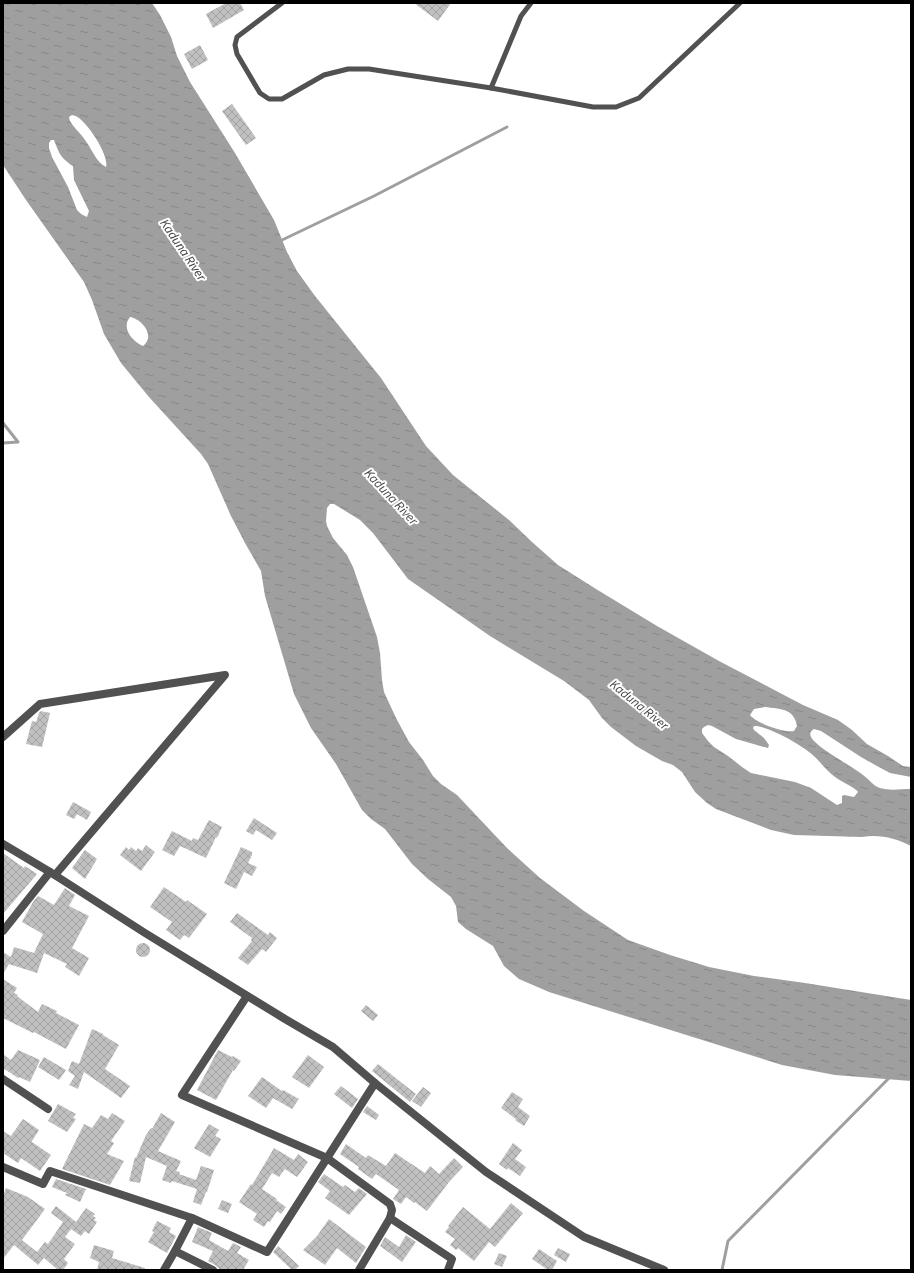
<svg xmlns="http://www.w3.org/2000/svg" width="914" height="1273" font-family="'Source Sans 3',sans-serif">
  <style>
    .water { fill: url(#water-ripples); fill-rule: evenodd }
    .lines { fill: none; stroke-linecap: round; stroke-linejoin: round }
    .stream { stroke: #9f9f9f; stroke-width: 3 }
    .building { fill: url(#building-cross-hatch) }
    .service { stroke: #515151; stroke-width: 5 }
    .minor { stroke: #515151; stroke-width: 8 }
    .labels { text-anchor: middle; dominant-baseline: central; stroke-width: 4; stroke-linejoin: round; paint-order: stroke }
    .water-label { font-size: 13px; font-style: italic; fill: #404040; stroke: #fff }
  </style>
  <defs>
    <pattern id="water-ripples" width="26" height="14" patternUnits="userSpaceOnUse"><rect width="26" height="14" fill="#9f9f9f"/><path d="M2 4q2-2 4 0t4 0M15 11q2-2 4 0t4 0" fill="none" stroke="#878787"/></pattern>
    <pattern id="building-cross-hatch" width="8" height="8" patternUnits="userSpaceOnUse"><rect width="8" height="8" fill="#c0c0c0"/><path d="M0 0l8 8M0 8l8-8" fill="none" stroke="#a3a3a3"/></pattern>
  </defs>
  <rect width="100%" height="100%" fill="#fff"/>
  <path class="water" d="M3 3H152L160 15 171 37 177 56 190 82 235 153 274 220 287 252 297 271 315 296 381 378 426 446 453 475 509 520 532 542 558 565 596 589 657 626 719 661 803 705 838 720 852 730 867 744 888 756 903 766 911 767V777L890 773 877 766 861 757 821 731 814 729C811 731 809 733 811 737 817 748 852 766 863 775 869 779 873 786 880 788 890 791 901 789 911 789V846C895 838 880 834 862 837L794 835 771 830 716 809 707 803 695 792 682 772 673 765 662 761 636 746 611 727 602 718 589 700 564 681 490 636 408 579 373 533 360 520 334 504H330L327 508 326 521 327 526 333 538 347 555 353 567 377 637 380 653 382 680 384 692 396 718 409 742 423 760 433 776 441 784 457 795 507 848 540 878 584 911 628 940 670 955 709 967 754 976 805 983 911 1000V1081L835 1075 782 1065 549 992 519 979 504 966 493 946 466 929 458 922 456 906 451 897 428 879 412 864 385 829 371 819 362 810 336 764 311 728 294 694 265 596 261 571 245 543 231 516 208 464 201 454 149 397 121 363 104 334 92 300 84 282 26 200 3 165ZM72 115C84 115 110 156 106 167 96 162 92 149 85 140 81 133 69 124 69 117ZM51 140H54C60 155 60 157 73 166L74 180 89 211 87 217 81 214 77 210 68 187 52 157 49 148V143ZM130 317C142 319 156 336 143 346 132 341 121 328 130 317ZM765 707C780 709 794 708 797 726L794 731C784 733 756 723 750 715L754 709ZM708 725 712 726 736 739 768 748 769 745 764 738 754 730 753 728 754 726C767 725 806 747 815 757 822 764 827 771 835 777 840 781 856 788 858 792L854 797 844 795 842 796V803L837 805 811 788 795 782 751 773 742 767 728 756 714 747 708 741 702 733V729L704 727Z"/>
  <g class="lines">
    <g class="stream">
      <path d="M280 241 374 196 507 127"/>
      <path d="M3 423 18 442 3 443"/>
      <path d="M722 1270 728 1241 890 1077"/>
    </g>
  </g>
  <g class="building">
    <path d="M226 3H240L244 10 213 28 206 14Z"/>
    <path d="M414 3H451L438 21Z"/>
    <path d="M200 45 208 60 192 69 184 54Z"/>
    <path d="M232 104 256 138 246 145 222 111Z"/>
    <path d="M41 711 50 713 42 747 26 744 32 721 36 722 39 713Z"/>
    <path d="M73 802 91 812 87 820 77 814 74 819 66 815Z"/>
    <path d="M254 818 277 833 272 840 256 830 253 835 246 831Z"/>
    <path d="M209 820 222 827 217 838 216 837 206 858 180 846 174 856 162 850 172 831 192 841 193 838 198 840Z"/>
    <path d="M146 845 155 852 141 871 120 855 126 847 129 850 131 847 136 851 138 848 142 851Z"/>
    <path d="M241 847 252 852V855L248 863 257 867 252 876 244 872 236 889 224 883Z"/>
    <path d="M85 850 97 859 85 879 72 868Z"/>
    <path d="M3 853 24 868 25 866 37 874 3 914Z"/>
    <path d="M164 887 186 902 187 900 207 914 189 938 184 935 180 940 166 930 172 922 150 907Z"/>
    <path d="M65 888 75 895 69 906 89 916 72 948 89 958 79 976 65 967 67 964 44 953 37 973 9 964 3 974V952L11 957 14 947 34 953 43 934 22 922 33 902 38 896 54 905Z"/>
    <path d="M237 913 268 935 270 932 277 938 266 952 262 949 248 965 238 958 252 941 251 940 252 938 230 922Z"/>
    <circle cx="143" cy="950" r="7"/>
    <path d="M3 979 17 988 14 993 18 995 17 996 38 1012 42 1004 57 1011 56 1013 79 1025 66 1049 34 1032 33 1033 3 1018Z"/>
    <path d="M366 1005 378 1015 373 1021 361 1011Z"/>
    <path d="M92 1029 103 1034V1035L119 1045 105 1069 130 1086 121 1098 84 1072 78 1089 69 1085 75 1076 68 1071 72 1061 79 1064Z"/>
    <path d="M18 1050 40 1060 30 1082 19 1077 18 1078 3 1068V1054L11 1060Z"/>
    <path d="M218 1050 232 1057 233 1056 241 1061 234 1071 233 1070 216 1100 197 1090Z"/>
    <path d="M308 1055 324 1067 309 1088 292 1077Z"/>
    <path d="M44 1057 66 1070 59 1080 38 1067Z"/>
    <path d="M378 1064 416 1094 410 1102 372 1071Z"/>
    <path d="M262 1077 282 1091 283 1090 299 1099 292 1109 273 1098 266 1108 248 1096Z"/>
    <path d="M341 1086 358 1099 352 1108 334 1094Z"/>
    <path d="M423 1087 431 1093 421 1107 412 1101Z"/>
    <path d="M512 1092 523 1099 518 1107 530 1116 524 1126 515 1120 516 1119 501 1108Z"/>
    <path d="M58 1104 76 1114 73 1118 76 1119 67 1132 48 1121Z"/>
    <path d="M367 1106 379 1115 376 1120 363 1112Z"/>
    <path d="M112 1113 125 1121 111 1141 114 1143 107 1154 124 1161 110 1185 62 1169 84 1124 92 1128 101 1115 108 1119Z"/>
    <path d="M161 1113 175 1122 158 1151 181 1161 176 1171 180 1172 179 1174 196 1180 201 1166 214 1170 207 1192H206L201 1205 193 1202 197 1189 172 1181 171 1183 162 1180 167 1166 146 1157 140 1183 129 1181 135 1157 136 1158 146 1135 151 1128 152 1129Z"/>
    <path d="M23 1119 39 1130 32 1141V1142L51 1155 40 1171 21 1158 18 1163 3 1153V1131L11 1136Z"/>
    <path d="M209 1124 219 1130 215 1136 221 1139 210 1157 194 1148Z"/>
    <path d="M513 1143 522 1150 515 1159 526 1167 520 1176 508 1168 507 1170 499 1164Z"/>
    <path d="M346 1144 366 1158 368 1155 386 1166 395 1153 425 1173 430 1166 439 1174 454 1158 463 1167 449 1182 427 1211 415 1202 414 1203 406 1197 401 1204 393 1199 399 1190 376 1174 372 1179 358 1169 359 1167 340 1154Z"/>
    <path d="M274 1148 294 1160 298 1154 308 1162 297 1177 285 1169 279 1177 272 1173 262 1189 277 1199 276 1200 286 1207 281 1214 277 1211 270 1222 268 1221 264 1227 253 1220 257 1214 239 1202 251 1184 252 1185Z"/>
    <path d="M324 1174 343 1187 345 1185 355 1192 359 1188 367 1194 349 1215 325 1198 330 1191 318 1182Z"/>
    <path d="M56 1179 86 1189 80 1202 65 1195 67 1193 52 1187Z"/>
    <path d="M6 1188 28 1197 45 1209 22 1240 37 1252 45 1242 48 1244 63 1222 51 1213 56 1206 76 1222 86 1208 95 1214 93 1216 96 1218 94 1220 97 1222 89 1234 85 1231 81 1236 71 1229 65 1237 75 1244 64 1259 68 1263 63 1270H58L44 1258 38 1265 14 1245 3 1259V1196Z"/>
    <path d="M222 1200 232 1204 228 1213 218 1209Z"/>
    <path d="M511 1203 523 1213 495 1247 489 1242 474 1261 458 1248 456 1250 450 1245 455 1239 445 1232 449 1227 448 1226 463 1207 490 1229Z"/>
    <path d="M329 1219 366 1247 356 1263 337 1248 325 1265 303 1250 317 1236Z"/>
    <path d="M157 1221 171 1228 169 1232 176 1236 167 1253 148 1242 154 1232 152 1231Z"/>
    <path d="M198 1227 212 1233 209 1240 228 1251 233 1243 241 1247 237 1253 249 1260 243 1270H221L215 1265 208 1261 213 1251 192 1242Z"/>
    <path d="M406 1235 416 1242 402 1262 380 1246 385 1237 399 1247Z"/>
    <path d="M94 1245 114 1251 112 1258 145 1268V1270H97L99 1262 90 1258Z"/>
    <path d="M278 1246 299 1266 295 1270H292L273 1252Z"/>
    <path d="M558 1248 570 1254 566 1262 554 1255Z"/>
    <path d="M539 1249 557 1261 552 1270H548L532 1259Z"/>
    <path d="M499 1253 507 1256 502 1267 494 1264Z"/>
  </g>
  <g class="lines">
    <g class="service">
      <path d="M282 3 237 37 235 45 237 54 260 93 269 99H282L324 75 348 69H369L491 88 593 107H616L639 98 740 3"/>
      <path d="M491 88 521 16 531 3"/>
    </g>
    <g class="minor">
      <path d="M3 737 40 704 225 675 55 875"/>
      <path d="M3 844 50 872 145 933 285 1019 333 1047 375 1083 486 1172 584 1237 664 1270"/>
      <path d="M3 931 50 872"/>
      <path d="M247 996 182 1095 327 1158 390 1204 392 1210 390 1218 359 1270"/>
      <path d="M3 1079 48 1109"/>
      <path d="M3 1167 43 1184 50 1171 192 1218"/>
      <path d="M390 1218 452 1259 448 1270"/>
      <path d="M175 1251 192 1218 267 1252 375 1083"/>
      <path d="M164 1270 175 1251 213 1270"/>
    </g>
  </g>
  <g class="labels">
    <g class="water-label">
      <text transform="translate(183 250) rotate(56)">Kaduna River</text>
      <text transform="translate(391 497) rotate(47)">Kaduna River</text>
      <text transform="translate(639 705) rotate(39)">Kaduna River</text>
    </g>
  </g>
  <rect width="914" height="1273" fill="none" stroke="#000000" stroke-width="8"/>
</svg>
